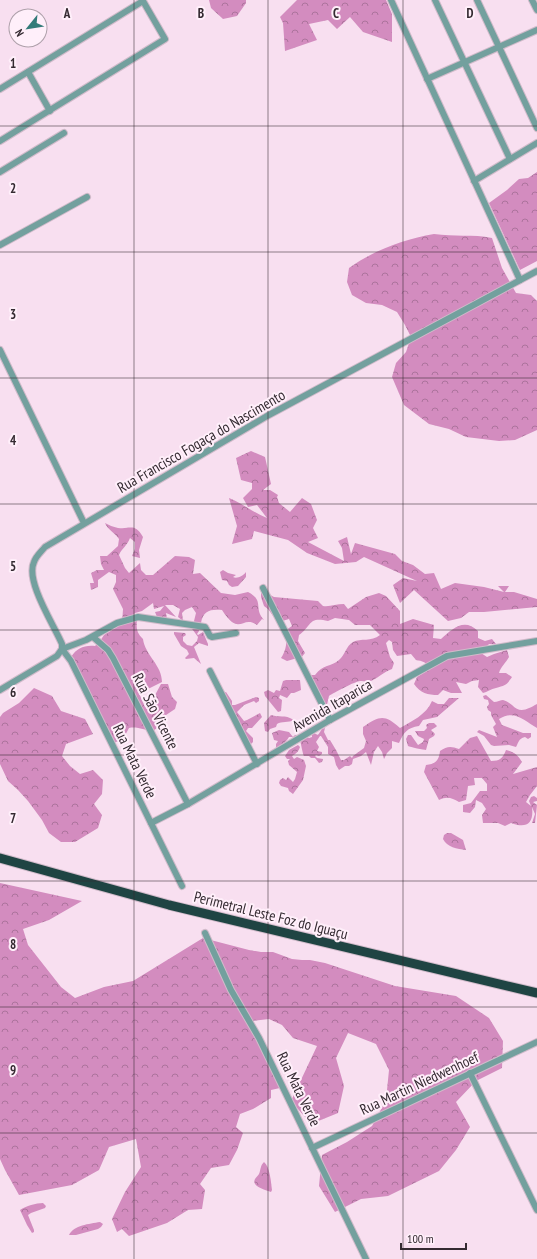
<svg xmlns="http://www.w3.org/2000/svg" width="537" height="1259" font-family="'PT Sans Narrow',sans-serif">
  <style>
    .forest { fill: url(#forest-crowns) }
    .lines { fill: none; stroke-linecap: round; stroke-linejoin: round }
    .minor-casing { stroke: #d1bbca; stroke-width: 8 }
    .highway-casing { stroke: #d1bbca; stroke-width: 11 }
    .minor { stroke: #73a09e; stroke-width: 6 }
    .highway { stroke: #1f4443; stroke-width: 9 }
    .grid { fill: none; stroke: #342a31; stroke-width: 1; stroke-opacity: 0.55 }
    .labels { text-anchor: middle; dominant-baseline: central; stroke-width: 4; stroke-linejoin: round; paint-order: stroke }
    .street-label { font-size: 15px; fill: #342a31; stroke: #ffeffa }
    .grid-label { font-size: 13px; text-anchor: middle; font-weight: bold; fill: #342a31; stroke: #ffeffa; stroke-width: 4; stroke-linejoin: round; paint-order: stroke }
  </style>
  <defs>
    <pattern id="forest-crowns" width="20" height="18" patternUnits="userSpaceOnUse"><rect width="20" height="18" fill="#d38cbf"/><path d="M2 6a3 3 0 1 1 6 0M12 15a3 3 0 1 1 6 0" fill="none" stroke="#ac739c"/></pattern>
  </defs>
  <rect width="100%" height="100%" fill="#f8dff0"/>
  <g class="forest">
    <path d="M209 0H246V3L237 16 223 19 211 8Z"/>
    <path d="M297 0H386L392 14V42L363 32 350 17 337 29 328 20 309 24 317 40 285 51 283 23 280 17Z"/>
    <path d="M537 172V261L520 270 489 203 507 190 519 179 528 178Z"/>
    <path d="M434 234C454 237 473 234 492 238L502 268 516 293 531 295 537 301V430L515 440 499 441 466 437 449 429 429 424 404 405 392 377 396 363 406 352 411 337 405 325 397 312 382 305 366 303 352 295 347 282 349 268C374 250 405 239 434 234Z"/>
    <path d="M251 451 265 457 271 484 263 490H270L278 495 277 497 279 503 290 512 302 498 311 504 317 520 313 528 318 538 308 542 344 561 342 548 338 541 347 537 351 554 355 543 395 554 402 561 413 565 425 574 434 573 441 589 455 583 484 587 504 592 498 586H509L505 592H514L537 599V607L484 612H469L461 618 448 621 414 590 400 603 393 585 403 578 417 581 364 557 356 562 335 564 307 553 288 540 254 531 252 539 232 544 237 526 229 498C242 503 254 513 267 518L257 505 248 507 243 498 252 489V483L241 480 236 458Z"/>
    <path d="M105 523C109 525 113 527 118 528 130 530 134 522 143 537L139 550 140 558 132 556 135 549V542L130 538C127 546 122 548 119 555L125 568 129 573 140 563 141 570 146 575H153L175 556 189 557 195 560 193 574 200 573 221 593 235 595 248 592C265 601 253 608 264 620L262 619 257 625C242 614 240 638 222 610 210 609 203 611 201 623L196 628 194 621 196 613 192 607 185 610 182 613 183 621 178 617 180 609 173 605H165L176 617 166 613 167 619 157 617 155 612 160 611 164 606 154 609 153 603 142 611 135 613 131 618 137 620C136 629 137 633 143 639 145 655 162 665 162 682L150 688 138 691 145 707 152 709 157 704 154 697 161 684H168L172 697 177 702 175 709 163 717C155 741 145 725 129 728L122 741 115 742 71 657C77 648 84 645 95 646L100 641 104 635 122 624 123 609 113 589 116 582V575L109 572 98 580V587L91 590 90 583H94L91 573 97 570H104L101 564 100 556H107L118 546 119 539C114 532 108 530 105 523Z"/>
    <path d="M223 570 228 573 236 575 233 577C237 579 243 576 246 572V577L238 586 232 587 229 585 227 581 222 580 220 572Z"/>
    <path d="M261 590 274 597 318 601 323 606C330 607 336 604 344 604L348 609 366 597 379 593 386 596 400 611V624L413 619 434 625 433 638 441 639C452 629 464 617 478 631V638L485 641 492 639 496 644H489L481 653 487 657 494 654 507 650 509 657C506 663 501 666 499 673H506L512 677C506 686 505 685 496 688 491 689 487 692 483 693L478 687 479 680 472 681 466 684 456 682 462 693H451L443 690 438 695C428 695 420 693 414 684L417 677 430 669C427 662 422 661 416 660L411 654 397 656 393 650 392 642 389 640 386 643 390 657 394 663 392 669C384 672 379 677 373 680 367 683 365 681 360 681 356 681 333 693 329 696L326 709 308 675H315C323 664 331 667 339 660 345 655 346 646 353 642 361 638 371 642 380 635L370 625H355L349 620 335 618 328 621C308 616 312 626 299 635L298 641 305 653 300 659H294L287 661 281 658C287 649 287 640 286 630L292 626 289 619 279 622C271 616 272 611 264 606L261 597Z"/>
    <path d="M190 626 199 630V631L197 634 198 635 203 632 208 644V646L199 643 194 647 201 664 194 658 186 659 185 658 189 654 187 650 181 646 174 634V632L185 633 186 635 183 637V641L187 645 192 646 197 641 198 637Z"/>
    <path d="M286 680H300L301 690 294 693H291L287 698 280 695 279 698 282 700 281 711 278 712 265 696 264 692 268 690 274 693 276 690 280 691 283 681Z"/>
    <path d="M34 688 52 696 61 711 85 719 93 734 66 744 62 756 70 766 80 774 93 770 103 780 102 794 94 804 102 815 98 828 75 842H61L49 833 42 820 28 801 18 790 8 781 0 764V717L3 713 19 703Z"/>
    <path d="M226 692 232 701V705H235L256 697 259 698V701L256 703 254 701 244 705 237 712 244 721 247 720 260 713 262 717 252 728H248L246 731 253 738V742L251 744 248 743 223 693Z"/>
    <path d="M486 695 494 702C497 702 501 700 503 700 507 701 509 703 512 705 520 714 528 709 537 704V728C525 721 514 709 499 719L502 725 523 733H531V737L528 739 525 737C518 739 519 742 516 747L509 745 494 746 491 745 484 736 477 732 479 730 497 737 493 727 496 724 491 715V712L488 710 487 707 489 704 488 700 484 699 483 696Z"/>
    <path d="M449 698H459L437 717 423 720 419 726C407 728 404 732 399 743L392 741V748L387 753 384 759 382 752 378 746 374 752 371 765 366 752 361 756 353 759 352 764 349 766H345L339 770 336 765 334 757 328 754V747L321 736H320L316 742 319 747 317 751 322 752V754L319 756 316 755 315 756 317 758 323 759 322 762 319 763 315 758H311L309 756H304C303 755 301 744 300 740L306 737 309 738 312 737V735L304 732 307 730 318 735 322 729 325 728 324 732 328 740H330L336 750 341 760H344L350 756 352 758 353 756 364 748 366 741 363 734V727C380 716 384 714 400 728 412 721 426 715 432 701L438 704H444Z"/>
    <path d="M271 715C280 718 284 714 294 720 288 723 282 721 277 724L276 727 270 729 268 732 265 731 264 723Z"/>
    <path d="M429 723H434L437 726 436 727 431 730 435 734 434 736 429 739 426 750C424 750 410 747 408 746L406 739 408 735H411L418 745 423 742 424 739 418 736 415 731H424L427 728 426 725Z"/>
    <path d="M279 730 289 732 293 737 295 735 298 736 295 739 292 737H289L287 740 285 742V744L278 749 276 748V744L278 741 274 740 272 733Z"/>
    <path d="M477 736 491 761C500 761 503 758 506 750 514 752 518 755 522 762L513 774 537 767V786L530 795 526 802 531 806 529 801 531 797 534 796 537 798V801L533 802 537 805 535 823H532L535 814 532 807C534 823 527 829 511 823L505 826 498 823H483L482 815 486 809 482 803 476 800 475 807 470 813 463 812V805L471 803 480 791H487V784L482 778H474L475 785 468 786 466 800 459 802C452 798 447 796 439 800L424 772 426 765C436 764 439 760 440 751 447 746 451 746 459 749L470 738Z"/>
    <path d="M298 745 300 747C299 751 296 754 292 756L294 759 297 757 304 760 306 766 303 780 293 794 289 791 288 788 281 786 279 783 280 780 283 778 286 780 288 777 293 782 295 779 297 772 289 765 288 761 290 759H287L285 756 289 750Z"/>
    <path d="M447 833H451L463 840 466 850C457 849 447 847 443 839L444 835Z"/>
    <path d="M0 883 82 901 49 920 23 929 28 945 61 987 75 998 104 987 133 981 203 938 249 950 261 952H273L292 959 302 960H310L325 963 395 986 456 996 489 1018 503 1041 502 1068 476 1081 456 1102 470 1127 456 1150 439 1171 388 1196 361 1199 335 1212 319 1186 322 1155 347 1142 372 1126 386 1100 389 1070 376 1044 348 1033 336 1058 344 1086 338 1113 311 1124 291 1101 317 1046 293 1038 282 1025 269 1019 251 1021 281 1078 280 1088 271 1090V1098L253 1109 240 1114 236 1127 243 1133 237 1150 229 1165 211 1168 200 1184 205 1190 202 1209 188 1210 167 1223 129 1236 122 1229 117 1232 112 1219 125 1192 141 1167 136 1139 109 1147 99 1170 72 1185 19 1195 5 1170 0 1159Z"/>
    <path d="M264 1162C270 1167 271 1182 272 1190L271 1192C266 1190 251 1187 255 1179 256 1177 258 1176 259 1174 261 1169 260 1166 264 1162Z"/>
    <path d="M43 1203 46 1206 45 1208 31 1213 28 1215 34 1230V1232L32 1233 27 1225 20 1210C26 1206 36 1203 43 1203Z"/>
    <path d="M100 1222 103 1224 101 1227 98 1229 76 1235H69C74 1225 89 1224 100 1222Z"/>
  </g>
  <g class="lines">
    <defs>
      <g id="minor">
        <path d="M391 0 520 280"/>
        <path d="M435 0 510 159"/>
        <path d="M477 0 537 128"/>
        <path d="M532 0 537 10"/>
        <path d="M28 72 50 111"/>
        <path d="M427 79 537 30"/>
        <path d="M0 89 143 1 165 39 0 141"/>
        <path d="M0 172 64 133"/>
        <path d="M474 181 537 143"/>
        <path d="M0 245 87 197"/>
        <path d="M0 350 84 523"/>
        <path d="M263 588 330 720"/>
        <path d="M93 637 108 650 113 658 188 804"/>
        <path d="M210 671 257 764"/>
        <path d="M0 690 57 656 62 649V644C54 625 25 581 34 562 36 556 41 552 45 547L267 416 537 271"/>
        <path d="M151 823 188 804 330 720 447 656 537 641"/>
        <path d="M182 886 71 661 62 649 86 640 117 623 138 617 205 627 210 636 212 637 236 633"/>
        <path d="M205 933 231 990 259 1038 366 1259"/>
        <path d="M470 1073 537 1210"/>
        <path d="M312 1148 537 1042"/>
      </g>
      <path id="highway" d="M0 858 169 905 537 993"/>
    </defs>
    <use href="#minor" class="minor-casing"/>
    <use href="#highway" class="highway-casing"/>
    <use href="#minor" class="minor"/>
    <use href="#highway" class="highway"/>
  </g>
  <path class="grid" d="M134 0V1259M268 0V1259M403 0V1259M0 126H537M0 252H537M0 378H537M0 504H537M0 630H537M0 755H537M0 881H537M0 1007H537M0 1133H537"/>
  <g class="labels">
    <g class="street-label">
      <text transform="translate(201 441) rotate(-30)">Rua Francisco Fogaça do Nascimento</text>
      <text transform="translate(332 705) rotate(-30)">Avenida Itaparica</text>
      <text transform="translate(156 711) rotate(63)">Rua São Vicente</text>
      <text transform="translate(135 761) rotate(64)">Rua Mata Verde</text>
      <text transform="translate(271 915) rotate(14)">Perimetral Leste Foz do Iguaçu</text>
      <text transform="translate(419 1083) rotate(-25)">Rua Martin Niedwenhoef</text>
      <text transform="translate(299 1089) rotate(64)">Rua Mata Verde</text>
    </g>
  </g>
  <g class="grid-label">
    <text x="67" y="18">A</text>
    <text x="201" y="18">B</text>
    <text x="336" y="18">C</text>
    <text x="470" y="18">D</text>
    <text x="13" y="68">1</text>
    <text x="13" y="193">2</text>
    <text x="13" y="319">3</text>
    <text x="13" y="445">4</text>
    <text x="13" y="571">5</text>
    <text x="13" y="697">6</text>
    <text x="13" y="823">7</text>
    <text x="13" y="949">8</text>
    <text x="13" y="1075">9</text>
  </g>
  <g transform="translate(28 28) rotate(240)"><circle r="19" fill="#ffeffa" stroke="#aea0aa"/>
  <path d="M0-3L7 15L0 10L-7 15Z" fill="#337b79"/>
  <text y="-6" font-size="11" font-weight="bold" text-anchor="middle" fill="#342a31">N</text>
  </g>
  <path d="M401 1243v6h65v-6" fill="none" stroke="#342a31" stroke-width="2"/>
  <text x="407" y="1243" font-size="12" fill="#342a31" stroke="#ffeffa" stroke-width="3" paint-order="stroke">100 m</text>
</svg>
